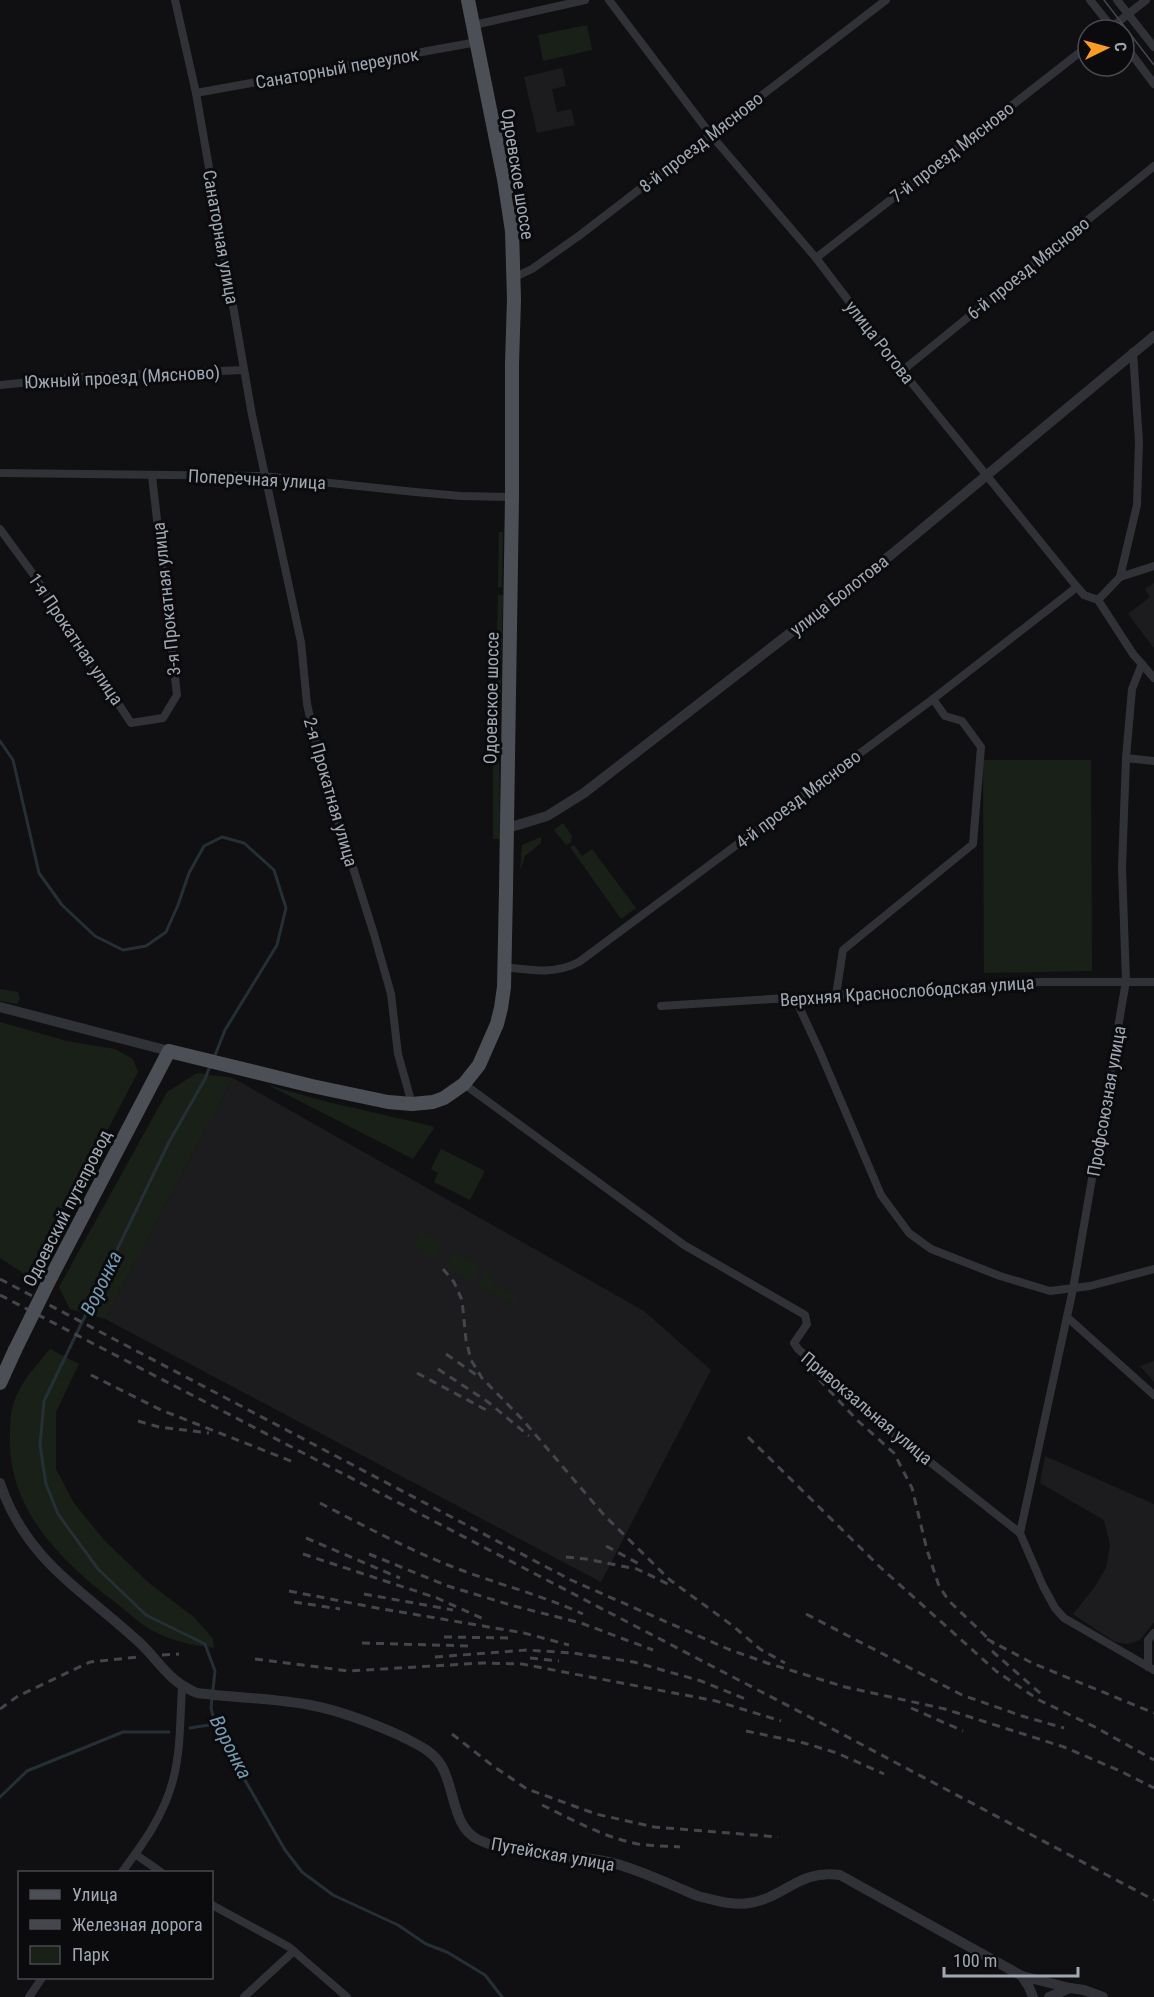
<svg xmlns="http://www.w3.org/2000/svg" width="1154" height="1997" font-family="'Roboto Condensed',sans-serif">
  <style>
    .built { fill: #1c1c1f }
    .green { fill: #182018 }
    .lines { fill: none; stroke-linecap: round; stroke-linejoin: round }
    .stream { stroke: #253036; stroke-width: 3 }
    .minor { stroke: #313237; stroke-width: 8 }
    .tertiary { stroke: #313237; stroke-width: 10 }
    .primary { stroke: #4c5056; stroke-width: 14 }
    .tram { stroke: #43464c; stroke-width: 1.5 }
    .rail { stroke: #43464c; stroke-width: 3; stroke-dasharray: 8 6; stroke-linecap: butt }
    .primary-bridge { stroke: #4c5056; stroke-width: 14 }
    .labels { text-anchor: middle; dominant-baseline: central; stroke-width: 6; stroke-linejoin: round; paint-order: stroke }
    .street-label { font-size: 18px; fill: #a0a8b4; stroke: #0b0b0d }
    .water-label { font-size: 20px; font-style: italic; fill: #729bb4; stroke: #0b0b0d }
  </style>
  <rect width="100%" height="100%" fill="#101012"/>
  <g class="built">
    <path d="M562 68 566 86 552 89 557 112 571 109 575 125 537 133 524 77Z"/>
    <path d="M1154 583V648L1128 614 1150 597 1145 589Z"/>
    <path d="M233 1078 644 1311 711 1370 601 1582 105 1319Z"/>
    <path d="M1154 1361V1382L1140 1366Z"/>
    <path d="M1045 1456 1154 1504V1622L1140 1640 1128 1644 1115 1642 1073 1614 1094 1588 1106 1568 1110 1545 1104 1520 1040 1483Z"/>
  </g>
  <g class="green">
    <path d="M587 25 592 50 543 61 538 35Z"/>
    <path d="M499 532H503L502 587H498Z"/>
    <path d="M498 595H503L500 724H495Z"/>
    <path d="M493 739H499L500 839H493Z"/>
    <path d="M983 760H1091L1092 971 984 973Z"/>
    <path d="M563 823 572 836 571 842 566 845 554 830Z"/>
    <path d="M541 837V843L525 856 520 871 522 845Z"/>
    <path d="M574 845 582 856 592 849 636 908 621 919 570 847Z"/>
    <path d="M0 989 18 992 20 999 17 1004 0 1001Z"/>
    <path d="M0 1022 67 1041 115 1049 133 1059 138 1072 37 1265 26 1275 0 1258Z"/>
    <path d="M197 1073 233 1078 105 1319 70 1309 59 1287 167 1092Z"/>
    <path d="M268 1085 324 1101 432 1126 434 1128 413 1159Z"/>
    <path d="M441 1149 485 1171 470 1200 434 1182 438 1173 431 1169Z"/>
    <path d="M421 1231 443 1245 434 1259 412 1245Z"/>
    <path d="M455 1251 481 1266 472 1282 445 1267Z"/>
    <path d="M487 1270 495 1285 516 1295 513 1305 478 1286Z"/>
    <path d="M50 1349 79 1364 56 1412V1469L74 1503 104 1540 149 1583 195 1618 213 1639 214 1648C192 1645 172 1641 153 1631 140 1624 128 1612 116 1603 63 1563 8 1510 10 1438 10 1426 10 1413 14 1402 21 1381 36 1366 50 1349Z"/>
  </g>
  <g class="lines">
    <g class="stream">
      <path d="M0 741 13 760 39 873 62 905 95 936 123 950 146 946 166 932 178 905 189 873 204 846 222 837 244 843 274 870 286 908 277 945 225 1030 214 1058"/>
      <path d="M210 1066 205 1079 169 1142 44 1401 40 1445 46 1484 58 1514 98 1569 146 1615 205 1644 215 1671 211 1708 215 1724 222 1740 285 1850 302 1872 333 1895 398 1925 426 1944 447 1952 485 1975 502 1997"/>
      <path d="M190 1728 215 1724"/>
      <path d="M0 1797 27 1771 123 1732H169"/>
    </g>
    <g class="minor">
      <path d="M175 0 196 93 252 415 301 642 307 704 322 770 374 934 391 994 398 1054 412 1104"/>
      <path d="M609 0 711 135 816 258 902 371 1077 587 1084 595 1098 600 1133 654 1154 678"/>
      <path d="M1090 0 1114 30"/>
      <path d="M1117 0 1154 47"/>
      <path d="M474 25 585 0"/>
      <path d="M1108 30 1146 0"/>
      <path d="M1124 44 1154 84"/>
      <path d="M196 93 477 42"/>
      <path d="M816 258 1088 46"/>
      <path d="M513 278 532 269 580 235 886 0"/>
      <path d="M902 371 1154 166"/>
      <path d="M0 385 80 377 244 370"/>
      <path d="M0 473 264 476 415 492 461 496 512 497"/>
      <path d="M0 529 33 574 131 723 163 718 177 695 152 476"/>
      <path d="M1120 577 1137 505 1139 442 1133 352"/>
      <path d="M1098 600 1120 577 1154 566"/>
      <path d="M1126 758 1154 761"/>
      <path d="M504 967C530 970 554 975 579 962L933 699 1077 587"/>
      <path d="M836 995 843 950 973 844 981 747 962 721 945 716 933 699"/>
      <path d="M795 998 820 1052 881 1195 909 1233 931 1249 1000 1276 1050 1291 1090 1286 1154 1269"/>
      <path d="M661 1006 1041 982H1154"/>
      <path d="M464 1084 684 1245 805 1315 807 1324 794 1343 798 1349 888 1429 1020 1533 1043 1586 1055 1608 1064 1618 1154 1670"/>
      <path d="M1067 1317 1154 1395"/>
      <path d="M1020 1533 1073 1289 1126 981 1122 868 1126 758 1132 689 1142 664"/>
      <path d="M1148 1667V1640L1154 1633"/>
      <path d="M135 1854 161 1872"/>
      <path d="M122 1872C143 1844 164 1815 173 1780 181 1750 180 1717 182 1687"/>
      <path d="M212 1905 289 1947 347 1997"/>
      <path d="M29 1997 42 1978"/>
      <path d="M244 1997 294 1951"/>
    </g>
    <g class="tertiary">
      <path d="M508 828 547 816 584 793 892 554 1154 336"/>
      <path d="M0 1007 169 1051"/>
      <path d="M0 1483C26 1561 83 1590 140 1643 161 1663 168 1681 197 1693 235 1698 273 1698 310 1705 342 1711 372 1723 401 1736 416 1744 432 1750 441 1765 455 1787 452 1828 479 1840 518 1858 567 1853 609 1862 636 1868 671 1885 698 1896 714 1900 733 1906 749 1903 785 1898 798 1869 840 1875L1022 1976 1070 1988 1084 1990 1103 1997"/>
      <path d="M1022 1976 1029 1987 1033 1997"/>
      <path d="M1049 1997 1070 1988"/>
    </g>
    <g class="primary">
      <path d="M51 1277 169 1051 312 1086 388 1102 412 1104 433 1102 444 1098 464 1084 479 1065 497 1024 501 1008 504 987 506 890 512 497V364L514 299 512 231 504 179 468 0"/>
      <path d="M0 1383 15 1350"/>
    </g>
    <path class="tram" d="M1104 0 1154 65"/>
    <g class="rail">
      <path d="M443 1269 454 1282 462 1300 466 1340 471 1360 482 1378 522 1419 604 1515 670 1580 733 1626 760 1649 785 1663"/>
      <path d="M0 1279 571 1580 728 1649 767 1663 845 1687 945 1709 1064 1747 1120 1771 1154 1788"/>
      <path d="M0 1295 825 1725 1154 1900"/>
      <path d="M446 1354 478 1376"/>
      <path d="M800 1359 857 1420 894 1453 912 1488 927 1550 939 1586 949 1601 994 1644"/>
      <path d="M438 1369 488 1402 529 1436"/>
      <path d="M417 1373 490 1412"/>
      <path d="M91 1375 161 1410 296 1463"/>
      <path d="M138 1421 159 1427 209 1433"/>
      <path d="M748 1437 880 1567 996 1671 1039 1700 1095 1727 1154 1760"/>
      <path d="M320 1503C362 1525 404 1547 448 1565 493 1583 539 1594 583 1614"/>
      <path d="M306 1538 400 1578"/>
      <path d="M606 1546 643 1566"/>
      <path d="M303 1554 437 1598 486 1620"/>
      <path d="M369 1554 448 1586 514 1606 581 1623 653 1650"/>
      <path d="M566 1557 586 1559 637 1569 670 1585"/>
      <path d="M289 1591 377 1608 524 1633 569 1645"/>
      <path d="M364 1594 453 1610"/>
      <path d="M294 1602 340 1609"/>
      <path d="M806 1614 962 1695 1022 1716 1064 1728"/>
      <path d="M444 1637 514 1638"/>
      <path d="M987 1639 1032 1663 1154 1713"/>
      <path d="M362 1643 470 1646"/>
      <path d="M992 1651 1041 1694"/>
      <path d="M162 1655 179 1654"/>
      <path d="M435 1657 527 1650 573 1653 634 1662 701 1681 748 1700"/>
      <path d="M530 1658 559 1661"/>
      <path d="M255 1659 349 1671 482 1663 522 1664 716 1701 781 1721"/>
      <path d="M911 1708 963 1731"/>
      <path d="M0 1709 18 1696 90 1662 138 1657"/>
      <path d="M746 1731 804 1743 837 1753 884 1774"/>
      <path d="M452 1734 493 1766 527 1789 596 1814 654 1827 778 1837"/>
      <path d="M542 1805C573 1820 603 1837 638 1844 652 1846 666 1846 680 1847"/>
    </g>
    <path class="primary-bridge" d="M15 1350 51 1277"/>
  </g>
  <g class="labels">
    <g class="street-label">
      <text transform="translate(337 68) rotate(-10)">Санаторный переулок</text>
      <text transform="translate(701 142) rotate(-38)">8-й проезд Мясново</text>
      <text transform="translate(952 152) rotate(-38)">7-й проезд Мясново</text>
      <text transform="translate(518 174) rotate(81)">Одоевское шоссе</text>
      <text transform="translate(221 237) rotate(80)">Санаторная улица</text>
      <text transform="translate(1028 268) rotate(-39)">6-й проезд Мясново</text>
      <text transform="translate(880 342) rotate(52)">улица Рогова</text>
      <text transform="translate(122 377) rotate(-3)">Южный проезд (Мясново)</text>
      <text transform="translate(257 479) rotate(3)">Поперечная улица</text>
      <text transform="translate(839 595) rotate(-38)">улица Болотова</text>
      <text transform="translate(166 599) rotate(-96)">3-я Прокатная улица</text>
      <text transform="translate(76 639) rotate(56)">1-я Прокатная улица</text>
      <text transform="translate(491 698) rotate(-89)">Одоевское шоссе</text>
      <text transform="translate(331 792) rotate(74)">2-я Прокатная улица</text>
      <text transform="translate(798 799) rotate(-37)">4-й проезд Мясново</text>
      <text transform="translate(907 991) rotate(-4)">Верхняя Краснослободская улица</text>
      <text transform="translate(1106 1101) rotate(-80)">Профсоюзная улица</text>
      <text transform="translate(67 1208) rotate(-63)">Одоевский путепровод</text>
      <text transform="translate(867 1408) rotate(40)">Привокзальная улица</text>
      <text transform="translate(553 1854) rotate(10)">Путейская улица</text>
    </g>
    <g class="water-label">
      <text transform="translate(101 1283) rotate(-64)">Воронка</text>
      <text transform="translate(231 1747) rotate(63)">Воронка</text>
    </g>
  </g>
  <rect x="18" y="1871" width="195" height="108" fill="#0b0b0d" stroke="#474a50" stroke-width="1.5"/>
  <rect x="30" y="1890" width="30" height="9" fill="#4c5056" stroke="#474a50" stroke-width="1.5"/>
  <text x="72" y="1901" font-size="18" fill="#a0a8b4">Улица</text>
  <rect x="30" y="1920" width="30" height="9" fill="#43464c" stroke="#474a50" stroke-width="1.5"/>
  <text x="72" y="1931" font-size="18" fill="#a0a8b4">Железная дорога</text>
  <rect x="30" y="1946" width="30" height="18" fill="#182018" stroke="#474a50" stroke-width="1.5"/>
  <text x="72" y="1961" font-size="18" fill="#a0a8b4">Парк</text>
  <g transform="translate(1106 48) rotate(85)"><circle r="28" fill="#0b0b0d" stroke="#474a50" stroke-width="1.5"/>
  <path d="M0-4.5L10 22L0 15L-10 22Z" fill="#ff9c1b"/>
  <text y="-9" font-size="16" font-weight="bold" text-anchor="middle" fill="#a0a8b4">С</text>
  </g>
  <path d="M944 1967v9h134v-9" fill="none" stroke="#a0a8b4" stroke-width="3"/>
  <text x="953" y="1967" font-size="18" fill="#a0a8b4" stroke="#0b0b0d" stroke-width="4.5" paint-order="stroke">100 m</text>
</svg>
